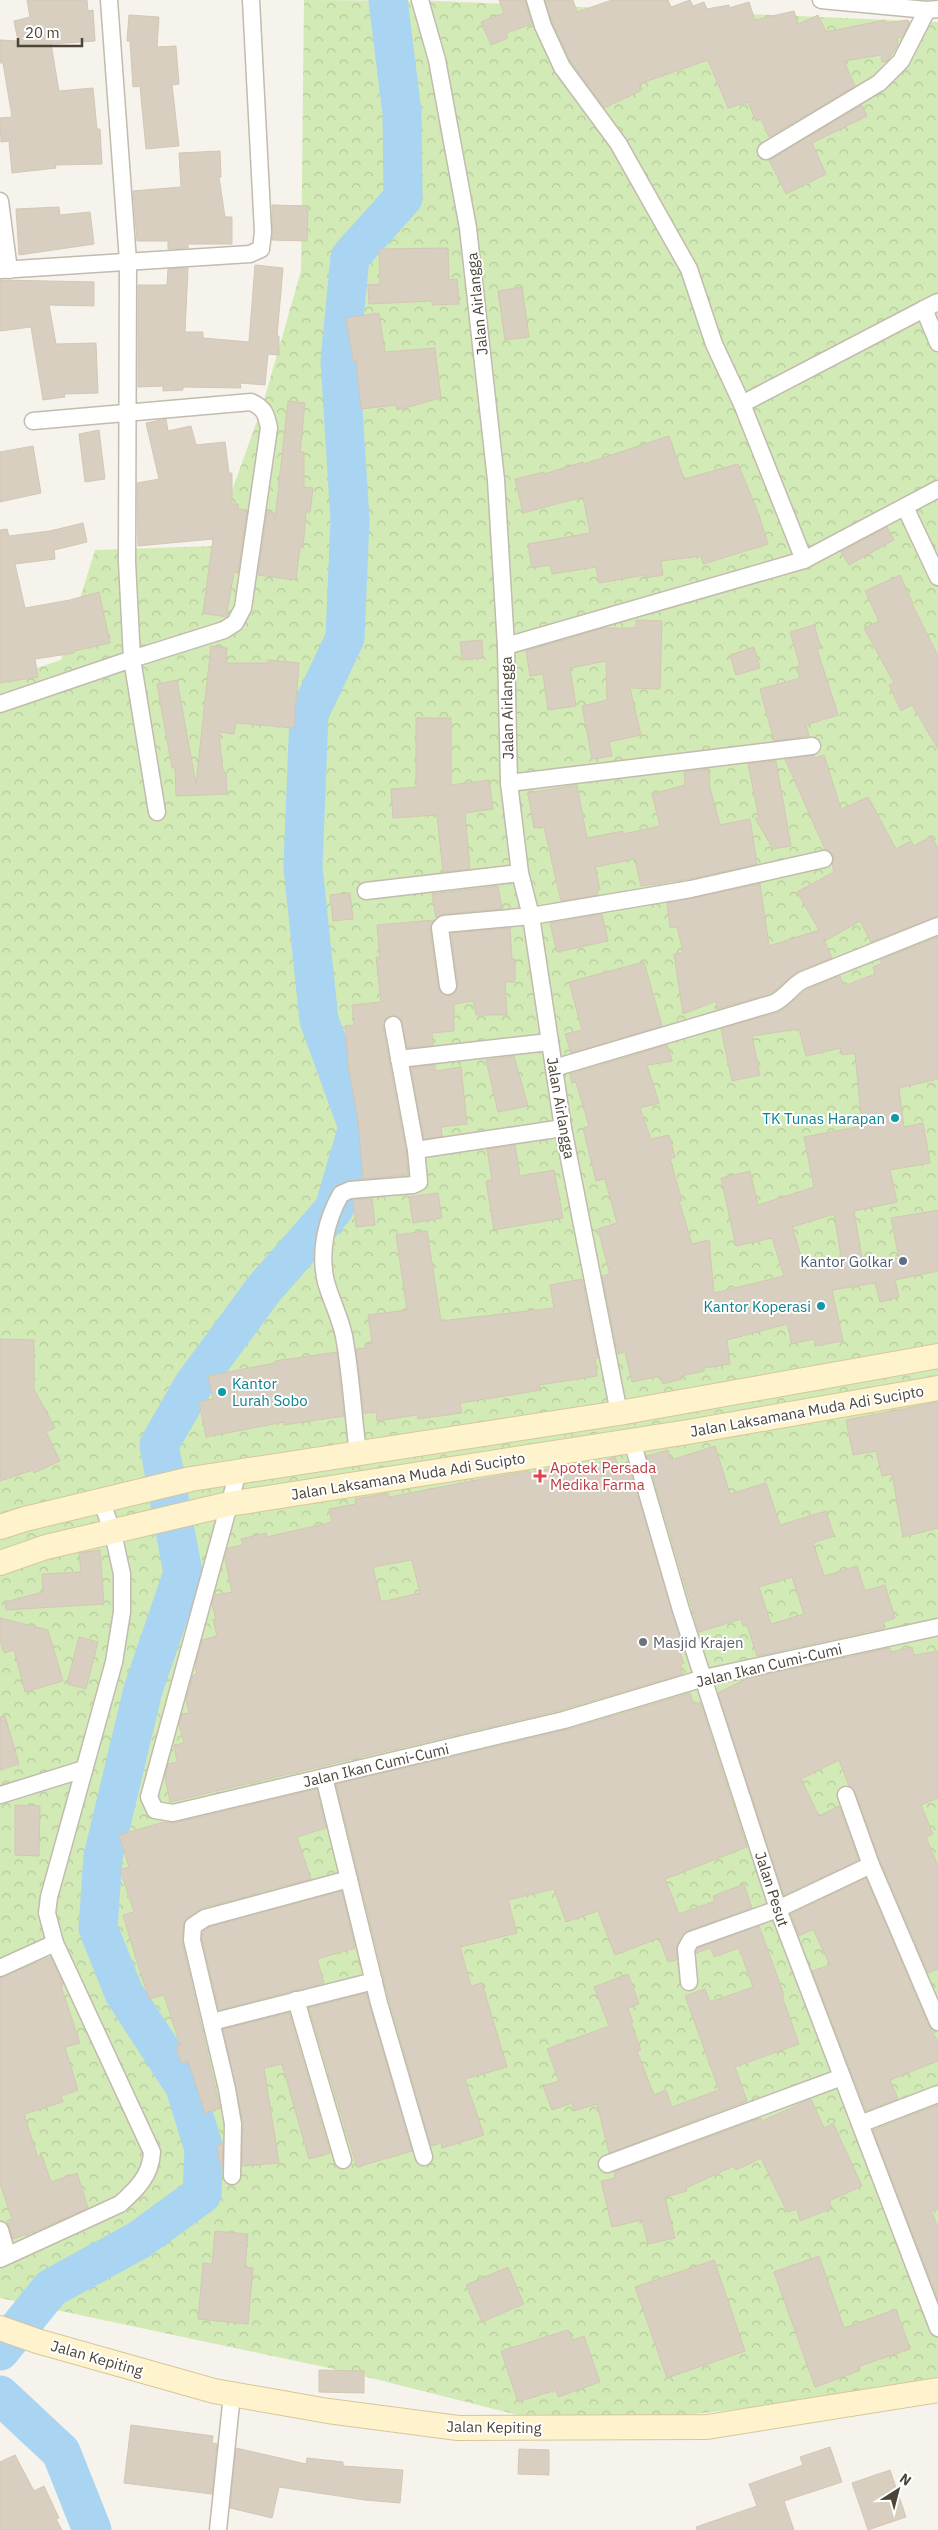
<svg xmlns="http://www.w3.org/2000/svg" width="938" height="2530" font-family="'IBM Plex Sans',sans-serif">
  <style>
    .forest { fill: url(#forest-crowns) }
    .lines { fill: none; stroke-linecap: round; stroke-linejoin: round }
    .river { stroke: #a9d4f2; stroke-width: 39 }
    .building { fill: #d8cfc1; stroke: #d3c7b4; fill-rule: evenodd }
    .minor-casing { stroke: #c2bbae; stroke-width: 19 }
    .secondary-casing { stroke: #d6c79b; stroke-width: 26 }
    .minor { stroke: #fff; stroke-width: 16 }
    .secondary { stroke: #fff3cd; stroke-width: 24 }
    .culture-dot { fill: #0f9aa8; stroke: #fff; stroke-width: 2 }
    .service-dot { fill: #5c6f8a; stroke: #fff; stroke-width: 2 }
    .health-dot { fill: #e0444e; stroke: #fff; stroke-width: 2 }
    .worship-dot { fill: #6b7280; stroke: #fff; stroke-width: 2 }
    .labels { text-anchor: middle; dominant-baseline: central; stroke-width: 4; stroke-linejoin: round; paint-order: stroke }
    .street-label { font-size: 15px; fill: #4b4439; stroke: #fff }
    .culture-label { font-size: 15px; fill: #0d838f; stroke: #fff; text-anchor: end }
    .service-label { font-size: 15px; fill: #4e5e75; stroke: #fff; text-anchor: end }
    .health-label { font-size: 15px; fill: #be3a42; stroke: #fff; text-anchor: start }
    .worship-label { font-size: 15px; fill: #5b616d; stroke: #fff; text-anchor: start }
  </style>
  <defs>
    <pattern id="forest-crowns" width="20" height="18" patternUnits="userSpaceOnUse" patternTransform="scale(1.25)"><rect width="20" height="18" fill="#d2eab5"/><path d="M2 6a3 3 0 1 1 6 0M12 15a3 3 0 1 1 6 0" fill="none" stroke="#b6ca9c"/></pattern>
  </defs>
  <rect width="100%" height="100%" fill="#f6f3ec"/>
  <path class="forest" d="M304 0 438 1 938 22V2380L819 2400 570 2428 343 2371 0 2298V680L61 660 95 550 212 546 262 407 301 271Z"/>
  <g class="lines">
    <g class="river">
      <path d="M0 2351 51 2288 139 2240 202 2194 204 2149 185 2087 124 1993 98 1928 103 1857 143 1690 183 1573 159 1445 194 1384 264 1289 334 1209 358 1127 319 1020 303 867 309 714 345 638 350 520 340 361 350 257 403 198 402 113 388 0"/>
      <path d="M0 2395 61 2452 92 2530"/>
    </g>
  </g>
  <g class="building">
    <path d="M27 0H87L88 11 93 10 95 41 51 44 59 91 93 88 97 129H100L102 164 55 165 56 168 12 173 9 141 1 142 0 118 12 117 3 63H0V40L18 41 14 21 30 17Z"/>
    <path d="M499 0H525L532 24 506 33 508 38 491 45 481 22 504 13Z"/>
    <path d="M545 0H573L577 12 612 0H668L671 7 690 0 693 6 704 2 707 9 729 5V8L749 2 755 20 794 11 798 24 818 15 826 32 885 20 886 23 908 20 909 24 902 37 897 38 898 45 887 61 882 62 881 55 844 61 855 86 769 137 761 119 756 121 748 102 728 108 708 60 639 84 642 90 604 108 571 62 552 22Z"/>
    <path d="M129 15 159 17 157 47 176 46 179 84 172 85 179 146 146 149 140 86 133 87 130 41H127Z"/>
    <path d="M862 105 867 116 812 143 826 174 786 194 769 160Z"/>
    <path d="M220 151 221 177H219L225 217H232V244H188V248L168 249V241H137L133 191 181 187 179 153Z"/>
    <path d="M272 205 308 206 307 241 272 240Z"/>
    <path d="M59 207 60 215 90 212 94 244 19 255 16 209Z"/>
    <path d="M448 248 449 280 457 279 459 304 432 305V301L369 304 368 285 380 284 379 249Z"/>
    <path d="M255 265 283 268 277 336H279V355L268 354 265 385 240 383 241 388 183 387V390L163 391V386L138 387V285H167L168 269 188 268 185 332H203V338L249 342Z"/>
    <path d="M0 280 94 282V306L49 305 56 344 96 343 98 393 64 394 65 397 43 400 31 327 0 331Z"/>
    <path d="M522 287 529 337 505 340 498 291Z"/>
    <path d="M379 313 385 352 435 348 441 398 397 410 396 405 361 409 356 360 353 361 346 318Z"/>
    <path d="M288 401 305 403 300 452H304V487L313 488 310 512H306L303 548 300 547 296 580 258 575 267 512H273L275 519Z"/>
    <path d="M166 419 168 431 191 426 196 445 225 442 229 473H232V504H238V509L247 510 238 573 234 572 226 617 203 613 213 539 138 546 137 483 159 479 146 423Z"/>
    <path d="M99 430 105 479 85 482 79 434Z"/>
    <path d="M669 436 684 479 738 464 759 515 768 544 703 564 701 556 661 561 663 575 646 578 645 575 599 583 596 567 552 574 550 565 532 568 528 544 590 533 583 497 523 513 515 479 544 472V474L583 462 584 464Z"/>
    <path d="M33 446 41 493 0 502V452Z"/>
    <path d="M83 523 87 542 54 550 55 559 15 564 25 608 70 600 99 592 110 643 74 651V653L35 659 38 677 0 683V530L7 529 9 536 50 531Z"/>
    <path d="M887 527 894 540 849 565 841 552Z"/>
    <path d="M900 575 913 604H912L938 656V749L912 705 901 711 889 685 894 683 864 628 879 621 865 591Z"/>
    <path d="M636 620 662 621 660 689 630 688 641 735 609 742 612 756 592 759 582 706 607 700 606 661 570 668 576 706 548 710 543 674 530 676 526 651 604 628H636Z"/>
    <path d="M814 625 821 648 817 649 838 715 806 725 809 736 774 741 760 689 800 678 796 667 800 666 790 632Z"/>
    <path d="M482 640 483 658 462 660 460 642Z"/>
    <path d="M211 646 227 648 226 663H268V660L299 663 294 728 236 723 234 734 219 732 223 772H226L227 794 176 796 175 768H172L157 684 177 680 196 784Z"/>
    <path d="M754 647 760 668 736 675 730 655Z"/>
    <path d="M416 718H451V785L489 780 493 809 465 813 470 869 443 872 437 815 393 818 391 789 416 787Z"/>
    <path d="M814 755 815 758 824 755 841 809 868 797 896 849 911 841 914 846 931 836 938 848V916L871 942 860 921 825 941 823 937 832 958 798 971 770 994 717 1009 716 1001 683 1014 674 954 683 952 677 927 670 928 667 903 760 884 769 946 819 930 797 892 832 873 834 870 832 865 834 857 831 852 825 849 785 759Z"/>
    <path d="M776 761 791 846 773 849 755 818H759L748 764Z"/>
    <path d="M709 769 710 788 720 825 750 819 757 864 689 879 641 886 635 859 595 867 600 890H597L598 895 561 901 544 827 534 828 528 793 577 785 587 838 623 831V834L660 826 652 794 685 785 684 772Z"/>
    <path d="M498 886 502 909 443 914 436 918 432 894Z"/>
    <path d="M350 893 353 919 333 921 330 895Z"/>
    <path d="M602 914 608 941 557 952 550 923Z"/>
    <path d="M434 920 430 929 438 987 440 992 449 996 454 994 458 985 451 933 510 928 512 959H515V982H505L507 1015H476L473 1001 454 1004V1031L432 1033 433 1045 407 1048 401 1019 392 1015 386 1018 383 1027 406 1151 408 1175 363 1179 358 1120 347 1059H348L345 1026 354 1025 352 1005 381 1002 376 957H380L377 925Z"/>
    <path d="M938 937V1079L899 1088 904 1127 923 1123 930 1163 890 1170 897 1202 854 1211 863 1264 899 1258 891 1218 938 1210V1271L895 1280 899 1297 880 1302 875 1283 832 1290 843 1341 815 1346 814 1339 792 1344 787 1324 727 1340 730 1364 704 1368V1371L681 1376 682 1379 663 1384 660 1376 632 1382 625 1352 618 1354 602 1276 610 1274 598 1229 617 1223 605 1179 596 1181 583 1128 589 1126 576 1082 572 1083 570 1074 667 1045 672 1061 647 1065 659 1103 640 1108 651 1139 669 1135 675 1157 670 1159 682 1201H679L692 1244 709 1240 714 1293 784 1276 772 1238 736 1246 721 1178 750 1171 758 1205 814 1187 804 1137 862 1126 855 1053 842 1055 840 1048 806 1056 799 1029 752 1036 760 1075 732 1081 721 1029 779 1012 808 989 840 976 844 986 875 974 873 967 882 963 880 960ZM834 1214 842 1263 806 1271 792 1227Z"/>
    <path d="M644 962 662 1026 571 1053 565 1034 582 1030 569 982Z"/>
    <path d="M514 1056 528 1106 498 1112 486 1060Z"/>
    <path d="M435 1065V1071L461 1067 467 1124 441 1127 442 1136 424 1139 411 1068Z"/>
    <path d="M515 1145 520 1176 554 1170 563 1218 494 1230 486 1181 492 1180 487 1149Z"/>
    <path d="M438 1193 442 1218 413 1223 409 1197Z"/>
    <path d="M372 1198 375 1225 356 1227 353 1200Z"/>
    <path d="M427 1231 441 1321 554 1308 550 1285 582 1279 598 1358 595 1359 597 1376 539 1385 540 1390 511 1395 460 1403 462 1413 418 1419 417 1415 377 1421 376 1412 364 1413 356 1349 366 1348V1344L372 1343 368 1315 407 1310 396 1235Z"/>
    <path d="M0 1339 34 1340V1389L55 1428 46 1432 60 1461 34 1473 33 1470 0 1481Z"/>
    <path d="M337 1352 344 1416 284 1425V1422L206 1437 199 1402 213 1399 208 1376 275 1363V1361Z"/>
    <path d="M938 1402V1528L903 1537 892 1474 882 1476 876 1451 853 1455 846 1420Z"/>
    <path d="M715 1446 730 1494 766 1483 780 1525 826 1511 834 1536 813 1543 824 1576 857 1566 865 1591 885 1585 895 1618 883 1622 884 1628 757 1656 747 1625 743 1626 741 1619 699 1632 647 1456 668 1450 671 1460ZM792 1577 804 1614 771 1624 759 1587Z"/>
    <path d="M615 1457 618 1465 628 1462 680 1638 674 1639 684 1663 680 1665 683 1674 561 1710 170 1802 165 1778 168 1764 177 1762 174 1745 184 1743 179 1724 182 1714 189 1713 186 1699 193 1675 197 1674 195 1667 202 1640 217 1636 213 1619H216L212 1603 215 1595 232 1592 225 1559 228 1548 243 1545 241 1539 266 1533 267 1537 332 1522 329 1509 356 1504 355 1499 388 1493 389 1497 493 1477 529 1471V1473L564 1466 566 1475ZM412 1560 420 1593 381 1602 373 1567Z"/>
    <path d="M100 1550 104 1604 6 1610 5 1602 43 1592 42 1574 81 1572 79 1553Z"/>
    <path d="M0 1618 48 1630 63 1681 25 1692 14 1650 4 1653 0 1640Z"/>
    <path d="M79 1637 98 1642 86 1689 67 1684Z"/>
    <path d="M912 1647 914 1655 938 1651V1798L921 1805 933 1834 926 1837 938 1866V1969L928 1973 880 1861 855 1792 849 1786 839 1760 801 1779 819 1816 839 1806 859 1860 784 1895 718 1693 746 1679 890 1648 891 1652Z"/>
    <path d="M690 1693 694 1705 700 1702 747 1847 665 1879 679 1914 715 1901 713 1896 744 1884 752 1908 687 1931 677 1945V1960L668 1962 659 1938 615 1955 598 1911 566 1922 554 1889 508 1900 517 1933 460 1947 471 1986 482 1983 507 2067 465 2079 484 2135 442 2148 441 2143 431 2146 389 2000 336 1784 566 1730Z"/>
    <path d="M5 1716 19 1764 0 1770V1717Z"/>
    <path d="M317 1789 326 1828 297 1837 311 1879 202 1908 184 1921 182 1942 220 2108 205 2113 188 2061 181 2063 176 2046 180 2045 164 1995 149 1999 138 1965 123 1915 134 1912 120 1870 129 1867 119 1835 164 1822 175 1823Z"/>
    <path d="M15 1805 40 1806 39 1856 15 1855Z"/>
    <path d="M866 1878 929 2026 938 2042V2061L890 2080 898 2099 866 2111 812 1971 830 1965 813 1929 799 1936 791 1914Z"/>
    <path d="M342 1891 355 1948 317 1959 324 1983 219 2010 202 1939 203 1932 209 1927Z"/>
    <path d="M759 1926 784 1995 782 1996 799 2044 735 2067 747 2101 609 2153 597 2104 574 2111 572 2103 552 2110 543 2086 559 2081 547 2049 609 2026 594 1987 628 1974 639 2004 628 2008 633 2022 631 2023 641 2050 637 2051 654 2095 666 2090 672 2107 719 2090 685 1996 705 1989 710 2002 753 1987 739 1948 714 1957 711 1948 696 1953V1951L698 1948Z"/>
    <path d="M51 1957 63 1984 61 1986 80 2043 65 2047 78 2090 61 2096 63 2102 24 2114 38 2158 42 2156 51 2182 77 2173 88 2208 36 2231 13 2239 7 2221 12 2219 0 2183V1978Z"/>
    <path d="M366 1993 412 2151 357 2167 309 2008Z"/>
    <path d="M289 2013 330 2153 309 2159 282 2064 264 2068 279 2163 242 2166 243 2122 223 2029Z"/>
    <path d="M811 2099 824 2128 833 2123 862 2186 829 2201 832 2208 800 2221 797 2209 787 2212 761 2158 736 2170 734 2166 686 2188 687 2191 665 2197 675 2238 648 2244 642 2220 612 2227 601 2181 615 2178 614 2172 755 2120 761 2118 762 2121Z"/>
    <path d="M938 2105V2209L931 2210 938 2228V2300L873 2130Z"/>
    <path d="M223 2144 222 2166H220L217 2145Z"/>
    <path d="M215 2231 248 2234 245 2267 253 2268 248 2324 198 2319 203 2263 212 2264Z"/>
    <path d="M819 2256 844 2328 896 2309 910 2349 857 2367 859 2371 815 2387 774 2272Z"/>
    <path d="M714 2260 745 2351 667 2378 635 2287Z"/>
    <path d="M508 2267 524 2304 482 2322 466 2285Z"/>
    <path d="M568 2330 573 2340 584 2336 600 2382 558 2397 556 2390 518 2402 501 2351Z"/>
    <path d="M319 2370 364 2371V2393L319 2392Z"/>
    <path d="M131 2425 213 2436 212 2443 217 2444 212 2494 124 2483Z"/>
    <path d="M830 2447 842 2482 784 2501 794 2530H697L696 2527 757 2506 749 2484 803 2465 800 2457Z"/>
    <path d="M236 2448 306 2464 307 2458 343 2462V2466L403 2470 400 2503 365 2500 279 2487 272 2518 230 2508Z"/>
    <path d="M519 2449 549 2450V2475L518 2474Z"/>
    <path d="M15 2455 34 2491 44 2486 59 2518 56 2519 62 2530H0V2462Z"/>
    <path d="M890 2470 906 2517 868 2530 852 2483Z"/>
  </g>
  <g class="lines">
    <defs>
      <g id="minor">
        <path d="M109 0 128 261 127 562 132 659 157 812"/>
        <path d="M420 0 437 60 468 228 496 480 506 646 509 783 520 873 531 916 563 1128 619 1413"/>
        <path d="M535 0 543 26 562 67 618 143 689 269 714 344 742 404"/>
        <path d="M821 0 927 10 938 9"/>
        <path d="M766 151 879 83 901 61 927 10"/>
        <path d="M0 201 9 270"/>
        <path d="M0 270 250 254 261 249 263 232 251 0"/>
        <path d="M924 309 938 302"/>
        <path d="M905 507 938 577"/>
        <path d="M804 560 742 404 924 309 938 343"/>
        <path d="M506 646 804 560 938 489"/>
        <path d="M0 704 132 659 224 630 235 623 243 608 269 428C266 413 264 408 251 402L33 421"/>
        <path d="M509 783 812 746"/>
        <path d="M366 891 520 873"/>
        <path d="M448 986 440 928 444 924 531 916 691 889 824 859"/>
        <path d="M399 1059 549 1042"/>
        <path d="M554 1068 774 1003C786 997 792 986 803 980L938 926"/>
        <path d="M416 1150 563 1128"/>
        <path d="M632 1441 681 1610 778 1909 938 2328"/>
        <path d="M358 1453C353 1415 351 1374 344 1336 340 1317 331 1300 326 1282 319 1252 326 1220 341 1194L350 1190 413 1185 419 1182 416 1150 393 1025"/>
        <path d="M238 1472 149 1797 155 1810 173 1813 564 1720 704 1678 938 1627"/>
        <path d="M324 1777 379 2003 424 2157"/>
        <path d="M0 1795 84 1769"/>
        <path d="M846 1795 871 1865 938 2022"/>
        <path d="M0 1968 55 1943"/>
        <path d="M689 1982 686 1949 691 1940 778 1909 871 1865"/>
        <path d="M296 2000 343 2160"/>
        <path d="M212 2022 374 1981"/>
        <path d="M860 2124 938 2094"/>
        <path d="M607 2164 842 2077"/>
        <path d="M232 2176 233 2124 227 2089 192 1940 193 1926 205 1918 349 1879"/>
        <path d="M0 2230 7 2254"/>
        <path d="M0 2259 120 2204C137 2189 151 2175 152 2152L55 1943 47 1913 49 1897 114 1662 122 1612V1574L113 1533 101 1500"/>
        <path d="M218 2530 232 2394"/>
      </g>
      <g id="secondary">
        <path d="M0 1527 25 1519 191 1479 619 1413 938 1356"/>
        <path d="M0 1563 46 1547 229 1504 688 1432 938 1388"/>
        <path d="M0 2328 37 2341 214 2391 328 2411 458 2428 707 2427 938 2390"/>
      </g>
    </defs>
    <use href="#minor" class="minor-casing"/>
    <use href="#secondary" class="secondary-casing"/>
    <use href="#minor" class="minor"/>
    <use href="#secondary" class="secondary"/>
  </g>
  <g class="culture-dot">
    <circle cx="895" cy="1118" r="5"/>
    <circle cx="821" cy="1306" r="5"/>
    <circle cx="222" cy="1392" r="5"/>
  </g>
  <circle class="service-dot" cx="903" cy="1261" r="5"/>
  <path class="health-dot" d="M537.5 1468.5h5v5h5v5h-5v5h-5v-5h-5v-5h5z"/>
  <circle class="worship-dot" cx="643" cy="1642" r="5"/>
  <g class="labels">
    <g class="street-label">
      <text transform="translate(477 304) rotate(-96)">Jalan Airlangga</text>
      <text transform="translate(507 708) rotate(-91)">Jalan Airlangga</text>
      <text transform="translate(561 1108) rotate(80)">Jalan Airlangga</text>
      <text transform="translate(807 1411) rotate(-10)">Jalan Laksamana Muda Adi Sucipto</text>
      <text transform="translate(408 1476) rotate(-9)">Jalan Laksamana Muda Adi Sucipto</text>
      <text transform="translate(769 1665) rotate(-13)">Jalan Ikan Cumi-Cumi</text>
      <text transform="translate(376 1765) rotate(-13)">Jalan Ikan Cumi-Cumi</text>
      <text transform="translate(772 1889) rotate(72)">Jalan Pesut</text>
      <text transform="translate(97 2358) rotate(16)">Jalan Kepiting</text>
      <text transform="translate(494 2427) rotate(1)">Jalan Kepiting</text>
    </g>
    <g class="culture-label">
      <text x="885" y="1118">TK Tunas Harapan</text>
      <text x="811" y="1306">Kantor Koperasi</text>
      <text x="232" y="1383" text-anchor="start">Kantor<tspan x="232" dy="17">Lurah Sobo</tspan></text>
    </g>
    <g class="service-label">
      <text x="893" y="1261">Kantor Golkar</text>
    </g>
    <g class="health-label">
      <text x="550" y="1467">Apotek Persada<tspan x="550" dy="17">Medika Farma</tspan></text>
    </g>
    <g class="worship-label">
      <text x="653" y="1642">Masjid Krajen</text>
    </g>
  </g>
  <g transform="translate(898 2490) rotate(36)" stroke="#ffffff" stroke-width="4" paint-order="stroke">
  <path d="M0-4L9 19L0 12L-9 19Z" fill="#4b4439"/>
  <text y="-8" font-size="14" font-weight="bold" text-anchor="middle" fill="#4b4439">N</text>
  </g>
  <path d="M18 38v8h64v-8" fill="none" stroke="#4b4439" stroke-width="2.5"/>
  <text x="25" y="38" font-size="15" fill="#4b4439" stroke="#ffffff" stroke-width="4" paint-order="stroke">20 m</text>
</svg>
